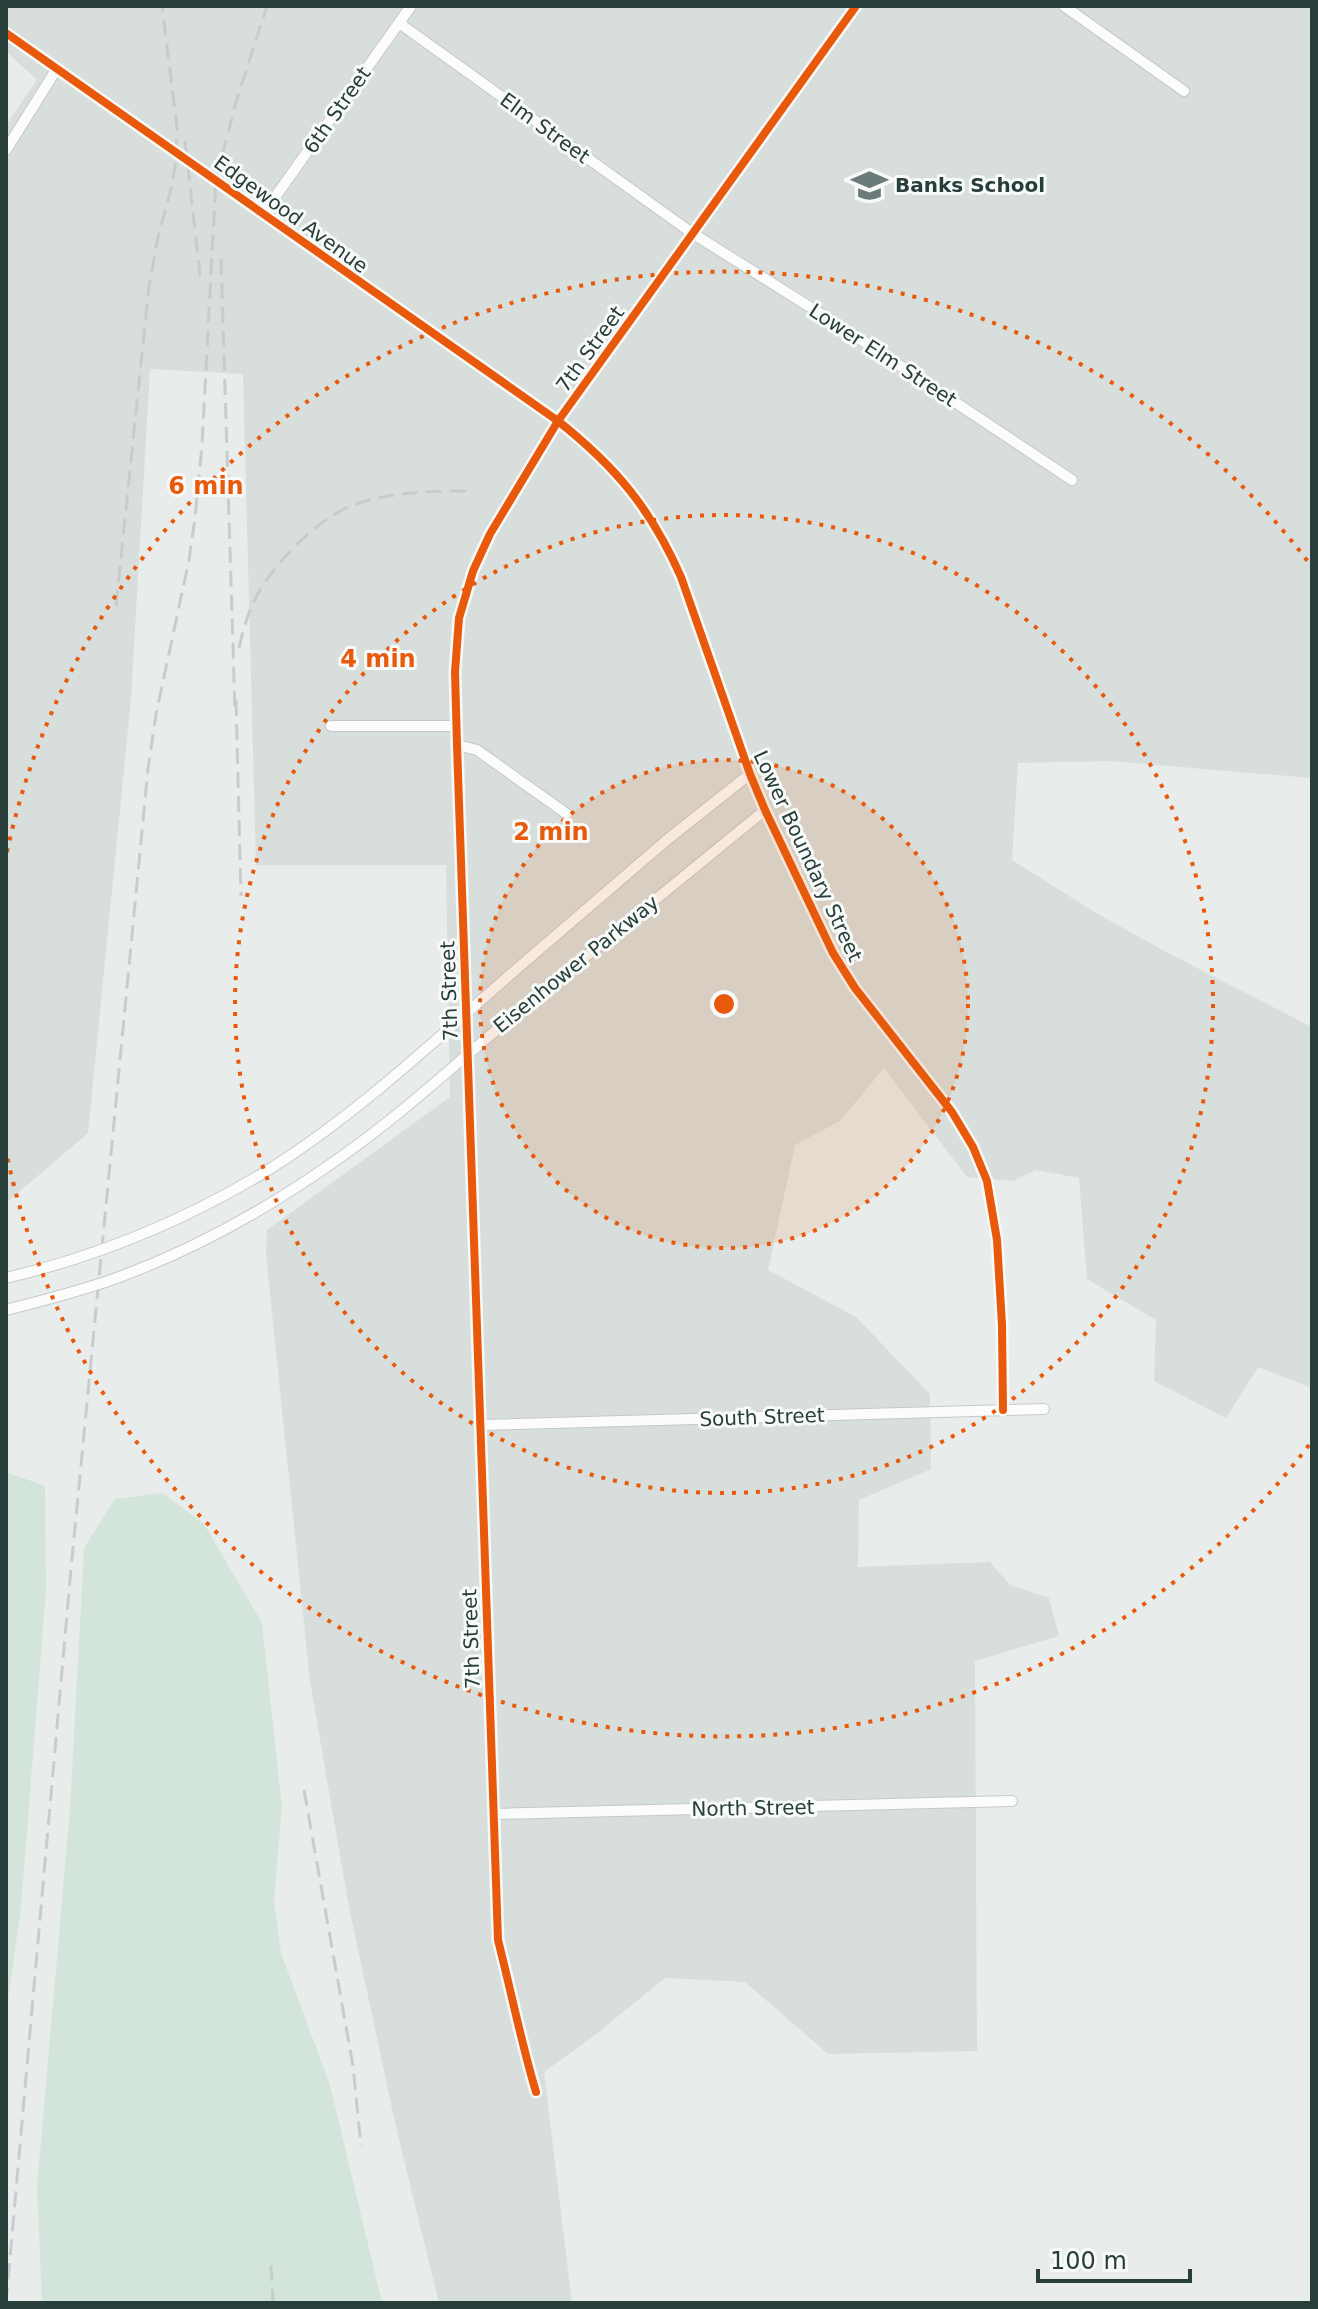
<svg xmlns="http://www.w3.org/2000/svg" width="1318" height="2309" font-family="'DejaVu Sans',sans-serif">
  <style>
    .built { fill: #d7dedb }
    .green { fill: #d3e4da }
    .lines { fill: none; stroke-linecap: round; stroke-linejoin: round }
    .minor-casing { stroke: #c5cac8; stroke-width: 12 }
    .minor { stroke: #fcfcfc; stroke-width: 10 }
    .rail { stroke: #c9cccc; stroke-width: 3; stroke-dasharray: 16 8; stroke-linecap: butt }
    .minor-bridge-casing { stroke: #c5cac8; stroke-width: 12; stroke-linecap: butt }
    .minor-bridge { stroke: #fcfcfc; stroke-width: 10 }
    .cycleway-casing { stroke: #f7faf9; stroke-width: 13 }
    .cycleway { stroke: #e8590c; stroke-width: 8 }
    .ring { fill: none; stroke: #e8590c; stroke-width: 4; stroke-dasharray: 4 8 }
    .labels { text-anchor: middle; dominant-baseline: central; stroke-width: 6; stroke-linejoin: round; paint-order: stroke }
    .street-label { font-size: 20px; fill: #273e3b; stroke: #f7faf9 }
    .poi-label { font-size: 20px; font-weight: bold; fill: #273e3b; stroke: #f7faf9; text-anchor: start }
    .centre { fill: #e8590c; stroke: #f7faf9; stroke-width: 4 }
    .ring-label { font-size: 24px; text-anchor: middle; font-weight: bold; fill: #e8590c; stroke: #f7faf9; stroke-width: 6; stroke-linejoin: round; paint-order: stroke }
  </style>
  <rect width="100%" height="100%" fill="#e8edeb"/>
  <path class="built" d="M6 6H1312V778L1110 761 1018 763 1012 860 1093 911 1166 952 1312 1027V1388L1258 1367 1226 1418 1154 1381 1156 1320 1087 1279 1079 1178 1036 1170 1013 1181 967 1177 884 1068 840 1121 795 1145 768 1270 856 1317 930 1394 931 1469 859 1500 858 1567 990 1562 1010 1585 1049 1598 1059 1636 975 1661 977 2051 828 2054 745 1982 665 1978 595 2035 544 2072 572 2303H439L395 2123 348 1902 310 1681 266 1255 267 1230 450 1097 446 865H256L243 374 150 369 131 699 88 1133 6 1203V125L37 80 6 51Z"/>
  <g class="green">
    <path d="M6 1472 45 1486 46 1590 21 1907 6 2015Z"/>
    <path d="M162 1493 204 1524 262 1623 282 1807 274 1901 281 1953 330 2085 382 2303H42L37 2186 70 1809 84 1548 115 1499Z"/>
  </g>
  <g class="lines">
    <defs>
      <g id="minor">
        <path d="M1064 6 1184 91"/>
        <path d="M399 23 692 233 845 329 1072 480"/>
        <path d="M6 33 558 421C616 467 651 509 681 577L750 774 765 810 833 953 855 988 952 1112 973 1147 987 1181 997 1240 1002 1325 1003 1410"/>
        <path d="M6 150 56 70"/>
        <path d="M263 214 411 6"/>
        <path d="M331 726H456"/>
        <path d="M457 745 477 750 567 814"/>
        <path d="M512 973 668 839 750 774"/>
        <path d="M514 1015 765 810"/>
        <path d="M480 1425 1044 1409"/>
        <path d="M493 1814 1012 1801"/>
        <path d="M536 2092C521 2042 511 1991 498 1940L457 745 455 672 459 618 473 571 490 534 558 421 856 6"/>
      </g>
    </defs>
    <use href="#minor" class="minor-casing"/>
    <use href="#minor" class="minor"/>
    <g class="rail">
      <path d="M185 141 201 284"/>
      <path d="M221 259 235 711"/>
      <path d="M116 606 149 286 158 237 171 189 176 161 177 127 162 6"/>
      <path d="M239 648C243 630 248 612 257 595 276 561 319 517 356 504 393 492 429 491 467 491"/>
      <path d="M236 700 241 896"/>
      <path d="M304 1790 353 2066 361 2146"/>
      <path d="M271 2265 273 2303"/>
      <path d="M6 2303 71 1569 148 769 156 714 189 560 195 518 202 445 216 180 236 102 267 6"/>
    </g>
    <defs>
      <g id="minor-bridge">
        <path d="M6 1278C95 1257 181 1222 260 1175 352 1119 432 1043 512 973"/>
        <path d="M6 1310C41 1301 77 1292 111 1280 195 1250 273 1206 345 1154 404 1112 458 1062 514 1015"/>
      </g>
    </defs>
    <use href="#minor-bridge" class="minor-bridge-casing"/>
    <use href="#minor-bridge" class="minor-bridge"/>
    <defs>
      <g id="cycleway">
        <path d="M6 33 558 421C616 467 651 509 681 577L750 774 765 810 833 953 855 988 952 1112 973 1147 987 1181 997 1240 1002 1325 1003 1410"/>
        <path d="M536 2092C521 2042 511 1991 498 1940L457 745 455 672 459 618 473 571 490 534 558 421 856 6"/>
      </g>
    </defs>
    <use href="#cycleway" class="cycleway-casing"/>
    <use href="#cycleway" class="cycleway"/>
  </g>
  <circle cx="724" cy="1004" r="244" fill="#e8590c" fill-opacity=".12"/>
  <g class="ring">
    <circle cx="724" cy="1004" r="244"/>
    <circle cx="724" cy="1004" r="489"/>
    <path d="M1309 1445A733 733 0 0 1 7 1156M7 852A733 733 0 0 1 1309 563"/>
  </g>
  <defs>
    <symbol id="school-bare" viewBox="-9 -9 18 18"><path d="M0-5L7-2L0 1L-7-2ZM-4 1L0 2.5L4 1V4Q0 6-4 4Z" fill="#6b7b79" stroke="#f7faf9" stroke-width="2.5" paint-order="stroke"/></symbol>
  </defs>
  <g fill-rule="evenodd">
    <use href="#school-bare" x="844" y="160" width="51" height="51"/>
  </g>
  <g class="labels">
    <g class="street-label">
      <text transform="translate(337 110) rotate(-55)">6th Street</text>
      <text transform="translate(545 128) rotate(36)">Elm Street</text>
      <text transform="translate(291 214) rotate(36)">Edgewood Avenue</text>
      <text transform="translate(590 349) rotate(-54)">7th Street</text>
      <text transform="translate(883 355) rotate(33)">Lower Elm Street</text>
      <text transform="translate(808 856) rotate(65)">Lower Boundary Street</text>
      <text transform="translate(576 964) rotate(-39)">Eisenhower Parkway</text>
      <text transform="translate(449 991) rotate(-92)">7th Street</text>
      <text transform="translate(762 1417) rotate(-2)">South Street</text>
      <text transform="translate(471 1639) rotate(-92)">7th Street</text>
      <text transform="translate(753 1808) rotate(-1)">North Street</text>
    </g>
    <g class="poi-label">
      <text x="895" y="185">Banks School</text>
    </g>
  </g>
  <circle cx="724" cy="1004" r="12" class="centre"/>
  <g class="ring-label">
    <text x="206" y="494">6 min</text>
    <text x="378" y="667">4 min</text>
    <text x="551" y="840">2 min</text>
  </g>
  <rect width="1318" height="2309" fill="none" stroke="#273e3b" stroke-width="16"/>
  <path d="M1038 2269v12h152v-12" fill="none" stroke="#273e3b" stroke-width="4"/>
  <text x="1050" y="2269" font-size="24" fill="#273e3b" stroke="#f7faf9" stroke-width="6" paint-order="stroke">100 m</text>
</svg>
